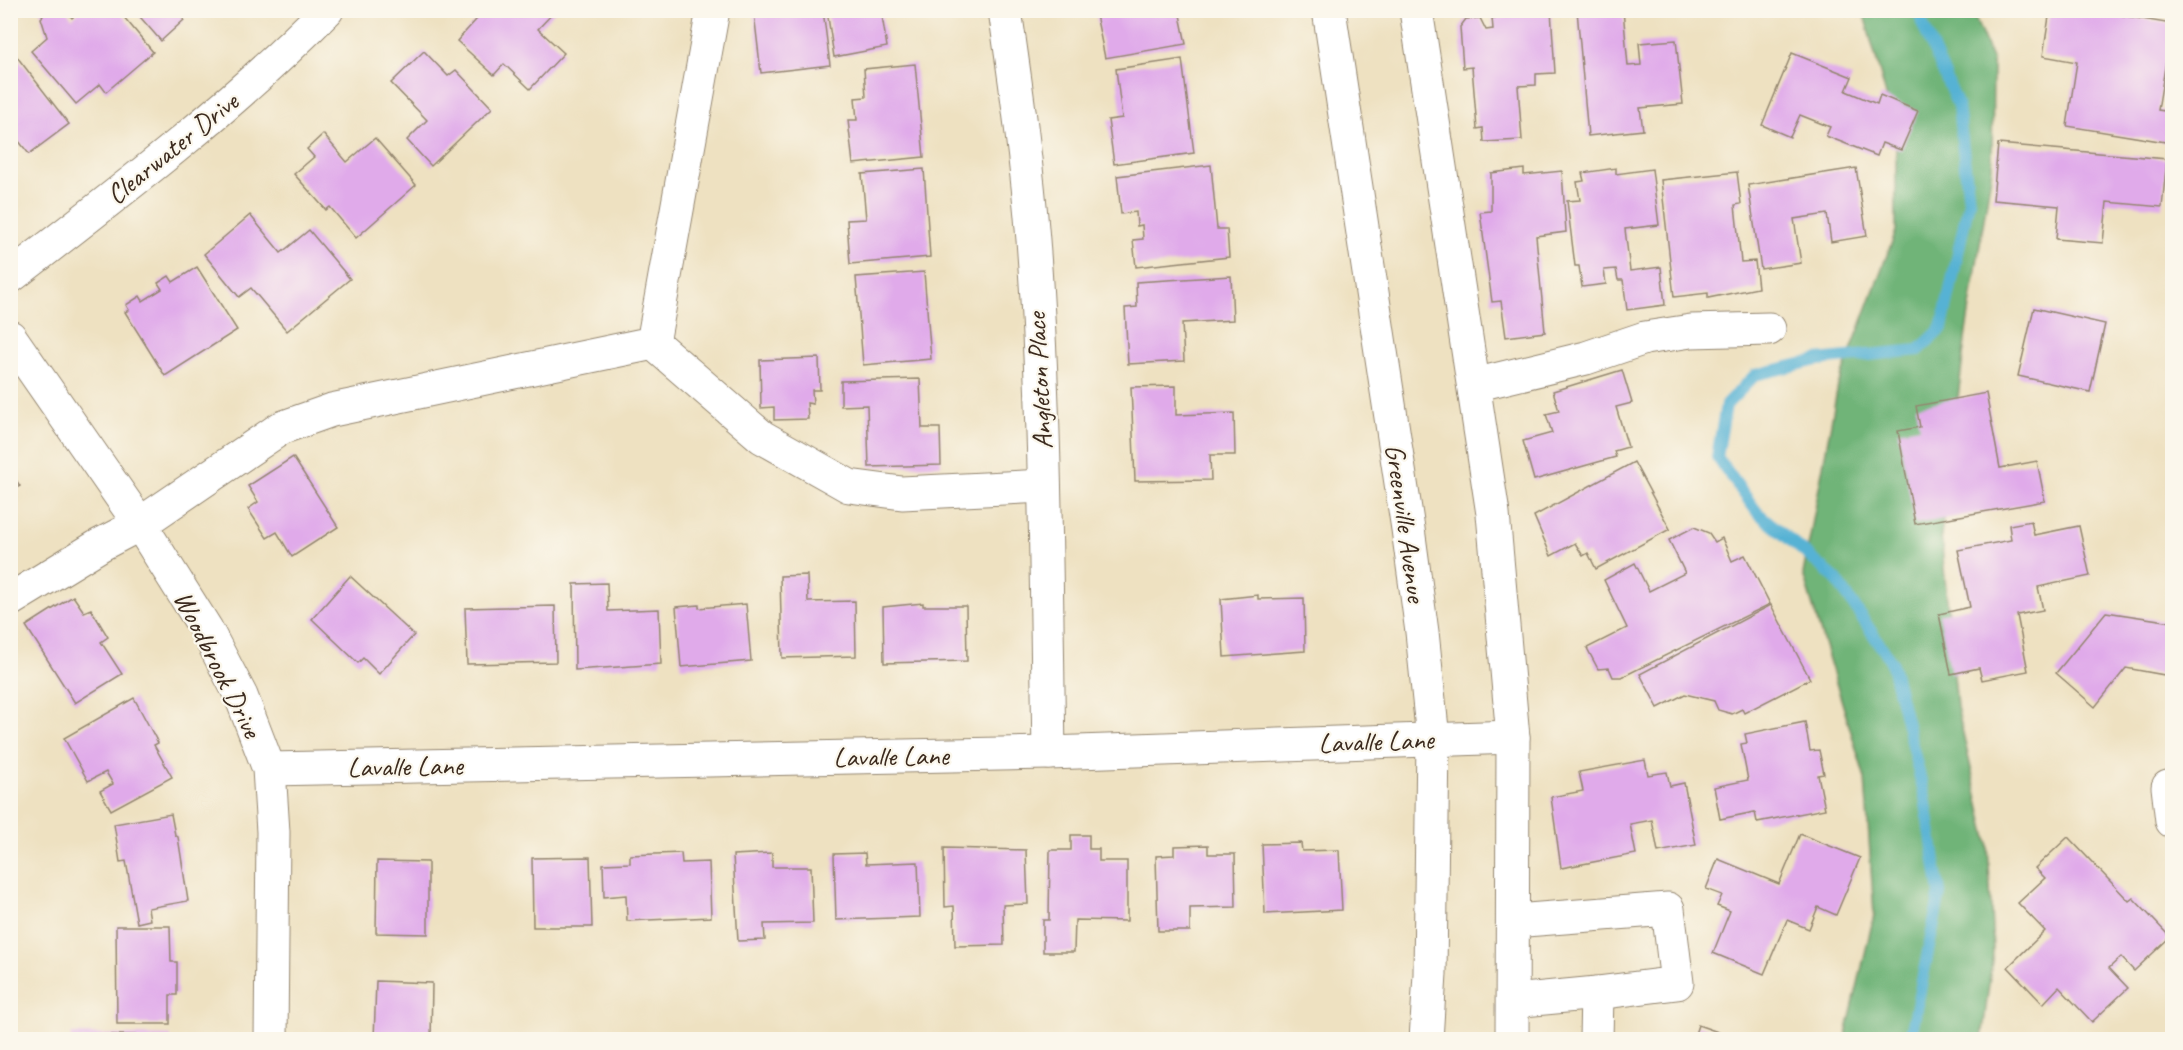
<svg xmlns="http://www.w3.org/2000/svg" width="2183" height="1050" font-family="Caveat,sans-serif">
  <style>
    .forest { fill: #70b478; stroke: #566f4b; stroke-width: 1.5 }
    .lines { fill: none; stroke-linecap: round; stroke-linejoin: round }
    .stream { stroke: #56b2d4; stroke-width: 12 }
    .building { fill: #e0aaea }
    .minor-casing { stroke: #948670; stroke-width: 35 }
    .major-casing { stroke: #948670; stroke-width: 35 }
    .minor { stroke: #fff; stroke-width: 33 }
    .major { stroke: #fff; stroke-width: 33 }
    .labels { text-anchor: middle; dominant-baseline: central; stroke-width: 4.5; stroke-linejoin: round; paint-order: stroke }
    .street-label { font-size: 28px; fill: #3b2a1e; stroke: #fbf7ec }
  </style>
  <rect width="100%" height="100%" fill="#fbf7ec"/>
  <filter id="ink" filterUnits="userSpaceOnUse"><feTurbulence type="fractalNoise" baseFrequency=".0167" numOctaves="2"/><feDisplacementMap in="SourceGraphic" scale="12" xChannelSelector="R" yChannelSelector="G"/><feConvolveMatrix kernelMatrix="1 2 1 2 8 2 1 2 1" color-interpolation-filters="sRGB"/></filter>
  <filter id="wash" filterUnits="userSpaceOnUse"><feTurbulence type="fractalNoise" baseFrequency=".008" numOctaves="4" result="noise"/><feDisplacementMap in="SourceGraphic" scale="24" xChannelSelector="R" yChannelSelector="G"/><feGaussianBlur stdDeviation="1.35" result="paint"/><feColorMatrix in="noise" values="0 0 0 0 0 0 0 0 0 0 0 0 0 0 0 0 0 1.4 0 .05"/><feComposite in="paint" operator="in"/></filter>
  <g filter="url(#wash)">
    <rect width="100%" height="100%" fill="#eee1c1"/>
    <path class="forest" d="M1863 11H1972L1993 61 1992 169 1966 332 1941 536 1957 707 1988 843 1993 952 1982 1039H1845L1874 915 1865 778 1803 574 1838 385 1896 231V132Z"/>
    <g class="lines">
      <path class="stream" d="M1910 1040 1940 893 1925 797 1891 661 1836 579 1757 512 1717 457 1726 405 1755 375 1817 360 1919 350 1942 328 1969 201 1958 106 1922 23 1919 10"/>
    </g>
    <g id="blocks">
      <g class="building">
        <path d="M39 10H66L72 18 81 10H118L153 52 106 92 100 84 76 104 31 51 47 37 41 18 43 16Z"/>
        <path d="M134 10H176L184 20 161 41Z"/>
        <path d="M485 10H556L538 29 564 53 530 89 504 64 494 75 457 41Z"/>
        <path d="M775 10H823L830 65 761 73 754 13Z"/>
        <path d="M827 10H881L887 47 834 57Z"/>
        <path d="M1095 10H1179L1186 44 1105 58Z"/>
        <path d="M1505 10H1551L1555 73 1536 74V85L1518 86 1522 140 1484 142 1483 128 1477 129 1472 67 1463 68 1460 27 1466 19 1480 18 1486 30 1493 29 1492 18 1505 17Z"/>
        <path d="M1577 10H1623L1628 66 1641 65 1639 43 1676 40 1683 104 1640 108 1643 130 1588 136Z"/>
        <path d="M2050 10H2090L2172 24 2158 110 2172 112V143L2067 126 2077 62 2043 56Z"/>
        <path d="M424 51 448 76 456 70 492 108 431 166 407 140 427 120 391 83Z"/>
        <path d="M14 53 69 124 29 154 10 130V56Z"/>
        <path d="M1792 53 1852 77 1846 91 1877 104 1880 95 1918 111 1901 150 1882 143 1877 156 1826 136 1830 127 1800 115 1790 137 1762 125Z"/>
        <path d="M1182 59 1194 153 1114 164 1108 120 1122 118 1116 69Z"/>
        <path d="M915 64 924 157 853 164 848 120H857L855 98 866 97 864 69Z"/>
        <path d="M323 134 347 162 375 138 416 185 356 238 330 207 326 210 294 174 314 157 307 149Z"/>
        <path d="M1998 144 2167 159 2162 207 2107 202 2103 243 2056 239 2059 206 1993 200Z"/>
        <path d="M1211 165 1217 229H1227L1229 257 1136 267 1133 240 1143 239 1142 225 1137 226 1136 212 1121 214 1117 176Z"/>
        <path d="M1616 168V174L1652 169 1659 225 1625 229 1630 271 1661 267 1665 305 1627 310 1623 280H1618L1616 269 1604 270 1606 284 1582 287 1579 266H1575L1567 201 1580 200 1577 182 1584 181 1582 173Z"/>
        <path d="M1856 168 1867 236 1831 242 1827 214 1794 219 1801 263 1761 269 1748 185Z"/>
        <path d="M924 169 930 257 850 264 847 220 866 219 862 174Z"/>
        <path d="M1524 169V175L1562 171 1566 232 1536 236 1545 332 1506 337 1501 301 1492 302 1480 212 1491 211V173Z"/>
        <path d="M1737 172 1741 204 1735 205 1741 262 1755 261 1758 288 1708 298V293L1674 297 1661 180Z"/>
        <path d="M250 215 281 253 309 230 350 279 287 331 251 288 239 297 204 254Z"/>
        <path d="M197 267 237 330 165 376 125 312 129 310 126 305 140 296 143 301 162 289 158 283 169 276 173 282Z"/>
        <path d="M924 272 931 359 863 365 856 277Z"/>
        <path d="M1231 276 1233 320 1182 323 1184 361 1128 364 1125 308 1137 307 1136 282Z"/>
        <path d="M2034 308 2105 324 2090 392 2018 376Z"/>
        <path d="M819 358 820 390H812L813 404 807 403 808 419 774 420V407L761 408 760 360Z"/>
        <path d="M1622 370 1632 403 1616 407 1628 447 1614 451 1616 457 1534 480 1523 441 1552 433 1546 414 1559 411 1553 391Z"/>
        <path d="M920 379 922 428H940L941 465 869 467 867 405 841 406V381Z"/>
        <path d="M1176 386V415L1234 413 1235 455H1210L1211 480 1135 481 1131 387Z"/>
        <path d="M1986 393 2000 468 2037 461 2045 501 1915 524 1898 431 1920 427 1916 406Z"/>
        <path d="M293 457 338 527 292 557 277 532 267 538 248 509 258 502 248 486Z"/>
        <path d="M1634 462 1670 529 1596 569 1588 553 1583 556 1575 543 1551 556 1534 516Z"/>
        <path d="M10 471 20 486 10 492Z"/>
        <path d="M2031 521 2034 535 2079 526 2090 576 2038 587 2043 610 2017 615 2028 671 1982 680 1979 668 1951 674 1939 614 1970 607 1958 550 2011 540 2009 525Z"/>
        <path d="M1694 527 1709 533 1715 542 1722 538 1732 561 1745 555 1770 604 1622 677H1613L1609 668 1598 669 1587 648 1627 628 1604 580 1635 563 1649 591 1685 573 1669 540Z"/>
        <path d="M807 575 808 602 855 601 856 656 782 658 780 576Z"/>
        <path d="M350 576 414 635 379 674 363 658 358 663 312 619Z"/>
        <path d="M607 583 608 611 659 609 661 664 575 670 574 584Z"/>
        <path d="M1258 595V599L1304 598 1305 651 1224 657 1221 599Z"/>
        <path d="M73 596 84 612 91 609 108 637 101 642 122 674 75 703 26 626Z"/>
        <path d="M923 603V606H966L967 661 884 663 883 607Z"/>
        <path d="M746 604 751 661 681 667 676 607 699 605V608Z"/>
        <path d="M1771 605 1810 679 1744 713 1742 709 1732 714 1718 710 1714 701 1685 694 1658 708 1640 674Z"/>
        <path d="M555 606 556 662 467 664 465 608Z"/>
        <path d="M2106 612 2172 622V701L2164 675 2126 668 2095 707 2056 673Z"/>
        <path d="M134 698 158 743 154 745 172 777 111 810 100 791 113 784 106 772 88 781 64 738Z"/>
        <path d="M1805 722 1810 751 1819 750 1824 774 1818 775 1825 809 1757 822 1755 812 1720 819 1714 787 1748 780 1741 744 1747 743 1745 734Z"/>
        <path d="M1645 760 1648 775 1667 772 1670 786 1684 783 1696 845 1658 852 1652 820 1630 824 1636 854 1561 868 1551 797 1583 791 1579 772Z"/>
        <path d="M171 814 175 835 178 837 188 901 148 908 150 920 137 923 126 861 120 862 114 824Z"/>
        <path d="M1800 834 1860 858 1836 915 1818 907 1809 929 1787 920 1764 974 1713 953 1730 911 1717 906 1722 895 1706 889 1718 859 1779 884Z"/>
        <path d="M1071 835H1089V849H1099V861H1127V921L1075 920 1074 952H1043V920H1049L1050 850H1071Z"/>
        <path d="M2068 837 2129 901 2133 898 2170 937 2134 971 2121 957 2109 968 2128 988 2092 1022 2059 987 2043 1004 2008 967 2045 931 2018 903 2045 878 2035 868Z"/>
        <path d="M1301 843 1302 851 1339 850 1342 910 1265 914 1262 844Z"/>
        <path d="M1208 845V854H1235L1236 907 1190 908V931H1158L1156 856 1174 855V846Z"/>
        <path d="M944 848 1026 850 1028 904 1003 905 1004 945 955 946 954 906 945 907Z"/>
        <path d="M681 853 682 863 709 862 711 917 627 921 626 895 604 897 603 864 630 863V855Z"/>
        <path d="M772 853V867H811L813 923 764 924 765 940 738 941 733 855Z"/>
        <path d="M865 853 866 864 918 862 920 917 836 920 834 854Z"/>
        <path d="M590 857 592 927H533L532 858Z"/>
        <path d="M377 861 428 862V934L376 933Z"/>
        <path d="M116 926H170L171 962H177V995H170V1024H117Z"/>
        <path d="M376 981 432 983 431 1040H374Z"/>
        <path d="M1698 1025 1738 1039V1040H1693Z"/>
        <path d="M71 1034 171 1036V1040H71Z"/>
      </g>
    </g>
  </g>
  <g filter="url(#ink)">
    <use href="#blocks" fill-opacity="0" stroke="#948670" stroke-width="1.5"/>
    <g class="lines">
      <defs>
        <g id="minor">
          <path d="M1005 10C1016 87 1027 163 1033 240 1046 410 1046 583 1049 753"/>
          <path d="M10 277C120 192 230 109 327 10"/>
          <path d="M10 337 140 524 206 629 241 696 269 769 273 832 271 1040"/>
          <path d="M653 343 762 437 849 486 902 493 1044 486"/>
          <path d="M1474 385 1586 358 1645 338 1691 331 1769 329"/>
          <path d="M10 600 100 545 140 524 281 428 332 410 653 343 713 10"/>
          <path d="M269 769 1049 753 1513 737"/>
          <path d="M2172 786 2168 787 2172 821"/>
          <path d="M1513 1001 1597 993 1677 983 1668 909 1513 921"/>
          <path d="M1596 1040 1597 993"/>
        </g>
        <g id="major">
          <path d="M1329 10 1408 529 1422 632 1433 739 1430 974 1426 1040"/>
          <path d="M1416 10 1493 514 1513 737 1512 1040"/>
        </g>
      </defs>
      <use href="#minor" class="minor-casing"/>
      <use href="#major" class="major-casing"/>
      <use href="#minor" class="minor"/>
      <use href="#major" class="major"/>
    </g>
  </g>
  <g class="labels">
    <g class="street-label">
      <text transform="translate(172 148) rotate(-39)">Clearwater Drive</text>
      <text transform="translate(1039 381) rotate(-93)">Angleton Place</text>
      <text transform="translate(1406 523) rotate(82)">Greenville Avenue</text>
      <text transform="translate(218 664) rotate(63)">Woodbrook Drive</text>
      <text transform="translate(1376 741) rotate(-2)">Lavalle Lane</text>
      <text transform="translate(891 756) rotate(-1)">Lavalle Lane</text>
      <text transform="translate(405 766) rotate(-1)">Lavalle Lane</text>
    </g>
  </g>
  <rect width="2183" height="1050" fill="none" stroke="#fbf7ec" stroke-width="36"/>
</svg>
